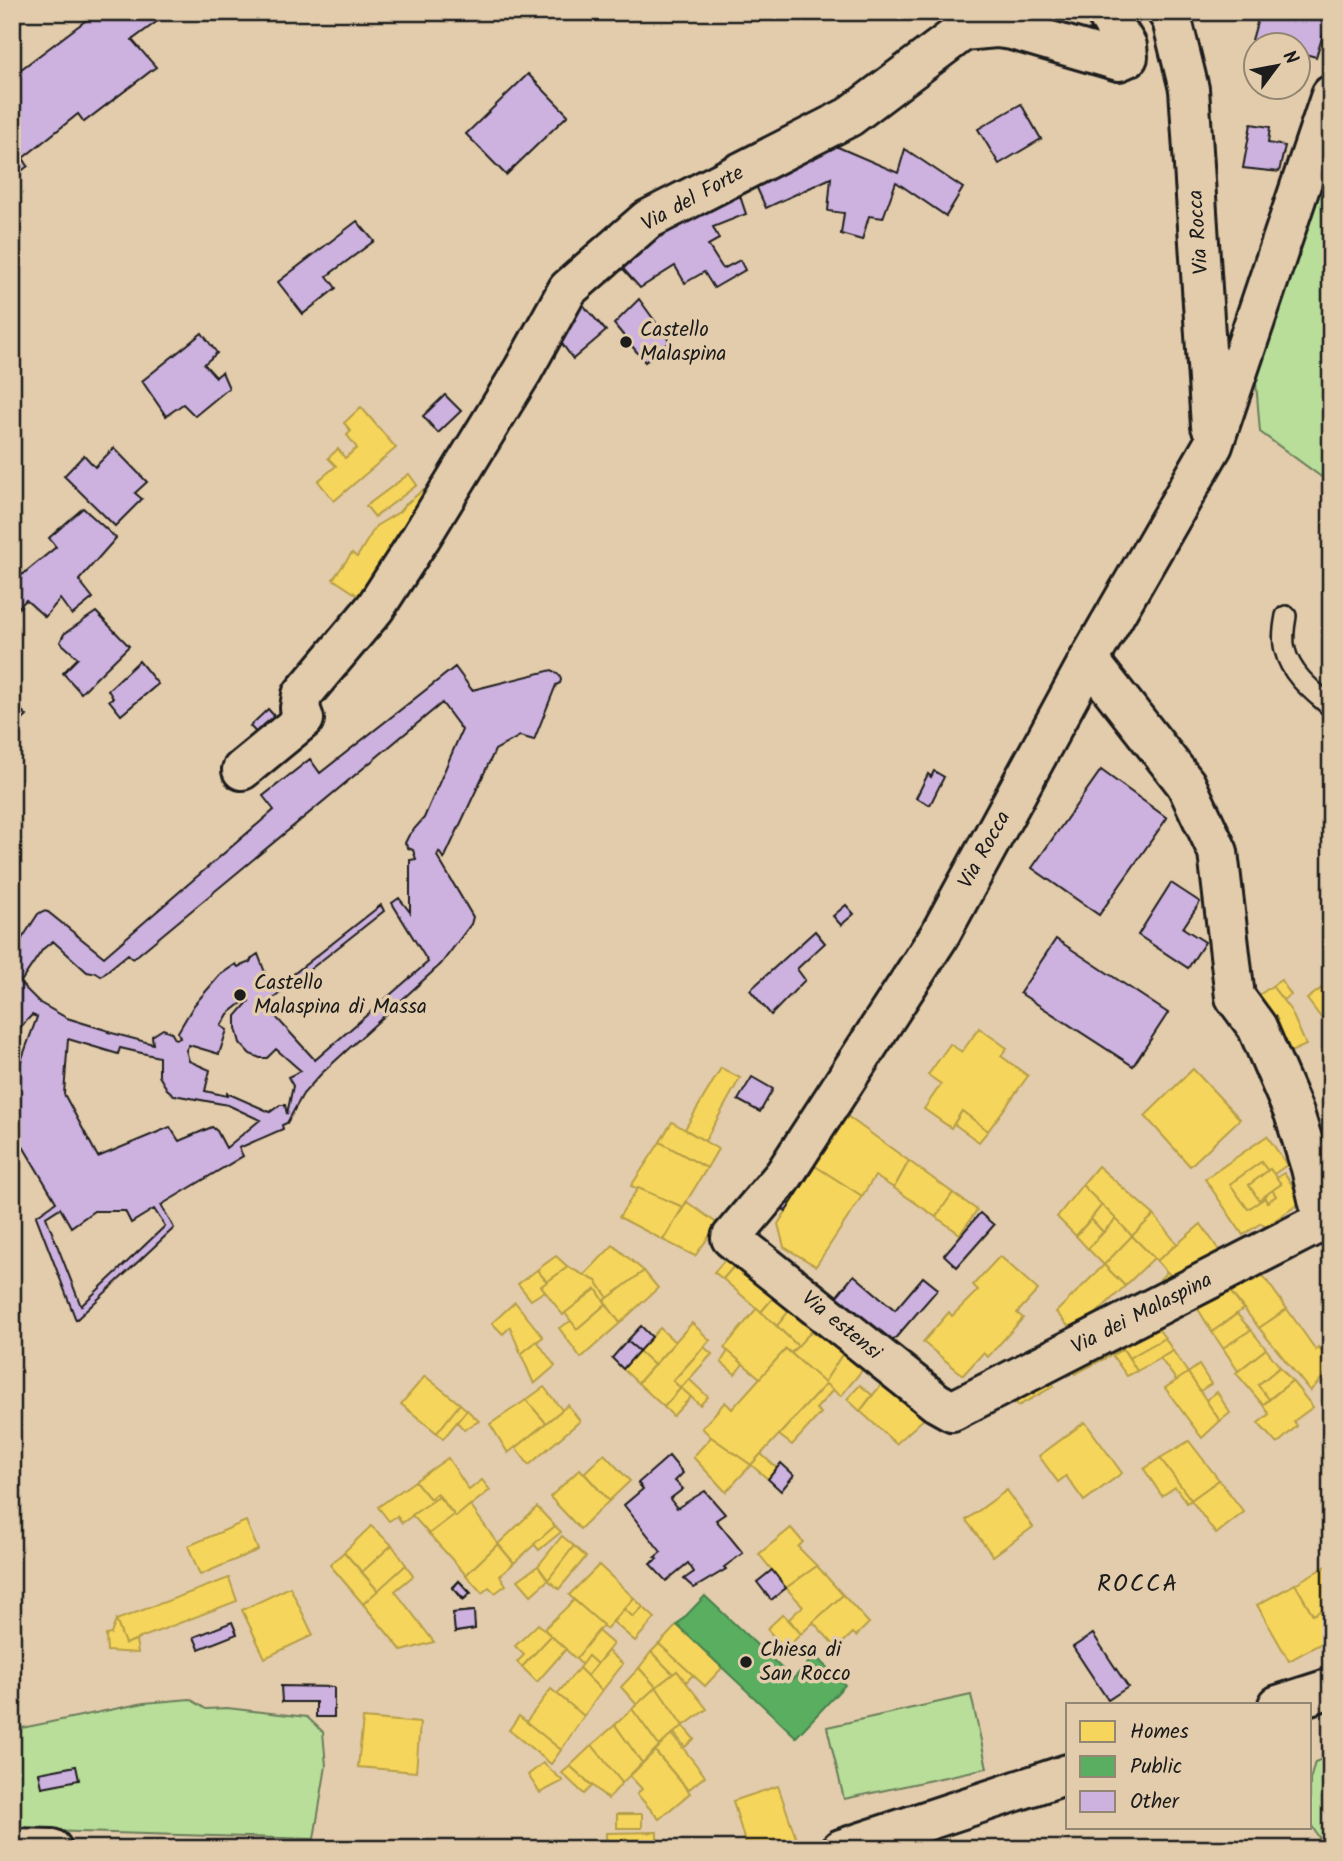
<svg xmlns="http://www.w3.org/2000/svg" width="1343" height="1861" font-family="Kalam,sans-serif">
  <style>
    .green { fill: #b8de99; stroke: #6a7d5a; stroke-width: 2 }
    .homes { fill: #f6d55c; stroke: #b59e49; stroke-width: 2 }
    .public { fill: #5aae61; stroke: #47824c; stroke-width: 2 }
    .building { fill: #cdb2df; stroke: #1c1c1c; stroke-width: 2; fill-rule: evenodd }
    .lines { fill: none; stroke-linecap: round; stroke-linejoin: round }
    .lane-casing { stroke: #1c1c1c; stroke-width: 24 }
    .street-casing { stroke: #1c1c1c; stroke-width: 44 }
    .lane { stroke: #e3ccac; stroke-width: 19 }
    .street { stroke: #e3ccac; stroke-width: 38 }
    .poi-dot { fill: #1c1c1c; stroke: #e3ccac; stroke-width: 2.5 }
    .labels { text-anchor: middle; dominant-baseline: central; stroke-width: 7; stroke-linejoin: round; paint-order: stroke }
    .street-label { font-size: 21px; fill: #1c1c1c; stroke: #e3ccac }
    .poi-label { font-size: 21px; fill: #1c1c1c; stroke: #e3ccac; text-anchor: start }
    .quarter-label { font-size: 24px; letter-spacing: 2px; fill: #1c1c1c; stroke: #e3ccac }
  </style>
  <rect width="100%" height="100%" fill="#e3ccac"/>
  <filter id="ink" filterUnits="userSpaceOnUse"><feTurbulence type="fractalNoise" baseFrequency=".0143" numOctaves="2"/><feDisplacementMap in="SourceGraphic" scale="14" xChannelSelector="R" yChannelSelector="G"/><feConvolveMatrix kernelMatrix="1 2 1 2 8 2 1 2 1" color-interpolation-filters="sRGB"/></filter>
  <g filter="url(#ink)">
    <g class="green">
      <path d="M1331 143V484L1260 432 1256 382 1268 320Z"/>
      <path d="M971 1695 987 1768 844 1799 827 1727Z"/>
      <path d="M190 1699 206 1709 227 1708 307 1717 323 1732 326 1766 314 1839 12 1830V1730L144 1703Z"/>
      <path d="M1331 1755V1849H1326L1310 1823V1780L1315 1762Z"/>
    </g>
    <g class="homes">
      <path d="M361 407 396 448 334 501 318 481 336 466 328 458 338 449 345 458 357 448 347 435 351 431 344 423Z"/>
      <path d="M409 474 417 485 375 517 366 506Z"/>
      <path d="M423 490 431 499 368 602 333 579 352 553 357 557 376 526 399 512 405 505Z"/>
      <path d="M1281 980 1291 995 1283 1000 1272 986Z"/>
      <path d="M1331 981V1031L1307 999Z"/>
      <path d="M1272 986 1291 1011 1306 1045 1284 1055 1249 1002Z"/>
      <path d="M979 1028 1007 1048 1001 1056 1028 1076 988 1131 962 1111 951 1128 924 1109 941 1084 928 1075 950 1044 962 1052Z"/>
      <path d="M721 1068 740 1078 705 1141 685 1129Z"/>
      <path d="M1193 1069 1240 1119 1190 1166 1145 1116Z"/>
      <path d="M962 1111 988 1131 979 1142 954 1124Z"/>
      <path d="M847 1116 909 1161 894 1188 875 1176 862 1196 815 1166Z"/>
      <path d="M672 1122 718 1149 707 1168 660 1142Z"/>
      <path d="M1331 1129V1157L1327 1159 1315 1139Z"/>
      <path d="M1267 1136 1287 1165 1274 1174 1270 1169 1268 1171 1261 1162 1230 1184 1248 1209 1265 1198 1267 1202 1276 1196 1272 1190 1281 1184 1276 1178 1284 1173 1303 1201 1265 1227 1261 1223 1243 1235 1205 1179Z"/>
      <path d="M660 1142 707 1168 683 1207 631 1186Z"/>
      <path d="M909 1161 953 1193 936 1217 894 1188Z"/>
      <path d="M1261 1162 1268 1171 1249 1185 1259 1200 1272 1190 1276 1196 1267 1202 1265 1198 1248 1209 1230 1184Z"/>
      <path d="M815 1166 862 1196 816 1266 784 1247 778 1224Z"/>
      <path d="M1098 1166 1154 1215 1132 1236 1082 1185Z"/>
      <path d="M1270 1169 1281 1184 1259 1200 1249 1185Z"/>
      <path d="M1082 1185 1102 1205 1076 1236 1057 1217Z"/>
      <path d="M638 1188 683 1207 663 1240 619 1217Z"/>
      <path d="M953 1193 977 1210 960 1234 936 1217Z"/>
      <path d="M687 1202 718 1224 695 1256 663 1240Z"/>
      <path d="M1102 1205 1116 1219 1103 1232 1091 1219Z"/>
      <path d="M1154 1215 1177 1244 1157 1261 1132 1236Z"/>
      <path d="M1091 1219 1103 1232 1088 1249 1076 1236Z"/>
      <path d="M1116 1219 1132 1236 1104 1265 1088 1249Z"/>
      <path d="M1201 1224 1223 1256 1178 1284 1157 1261Z"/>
      <path d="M1132 1236 1154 1258 1125 1286 1104 1265Z"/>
      <path d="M613 1245 644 1271 608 1298 596 1281 584 1275Z"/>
      <path d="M733 1251 741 1258 723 1279 714 1272Z"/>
      <path d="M556 1256 568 1267 547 1282 537 1270Z"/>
      <path d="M1000 1256 1038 1290 1017 1313 1023 1318 988 1357 983 1353 963 1375 923 1342 949 1312 952 1316 978 1290 973 1285Z"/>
      <path d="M741 1258 779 1291 761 1312 723 1279Z"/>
      <path d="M1104 1265 1125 1286 1075 1334 1056 1312Z"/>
      <path d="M568 1267 596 1281 608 1298 604 1301 596 1289 563 1315 541 1286Z"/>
      <path d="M1257 1267 1287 1309 1259 1328 1224 1283Z"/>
      <path d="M537 1270 547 1282 541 1286 545 1291 531 1300 518 1284Z"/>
      <path d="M644 1271 658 1288 620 1323 604 1301Z"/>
      <path d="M1167 1272 1178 1284 1169 1288 1160 1279Z"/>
      <path d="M1224 1283 1243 1309 1212 1332 1192 1299Z"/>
      <path d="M596 1289 606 1304 577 1329 565 1313Z"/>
      <path d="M774 1297 789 1311 777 1326 761 1312Z"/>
      <path d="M515 1302 543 1337 521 1354 510 1327 503 1334 492 1323Z"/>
      <path d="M606 1304 620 1323 581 1358 559 1328 571 1321 577 1329Z"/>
      <path d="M757 1308 798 1346 791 1353 786 1349 760 1378 724 1348Z"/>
      <path d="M1287 1309 1316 1350 1318 1347 1331 1359V1369L1310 1391 1259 1328Z"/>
      <path d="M789 1311 812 1331 798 1346 777 1326Z"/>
      <path d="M1237 1314 1251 1330 1223 1348 1212 1332Z"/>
      <path d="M1151 1319 1165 1338 1129 1358 1115 1336Z"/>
      <path d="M692 1323 710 1340 673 1381 681 1388 664 1407 638 1383Z"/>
      <path d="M660 1328 675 1342 654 1365 639 1351Z"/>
      <path d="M1251 1330 1266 1349 1238 1371 1223 1348Z"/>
      <path d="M812 1331 843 1353 824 1383 791 1353Z"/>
      <path d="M1115 1336 1123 1349 1075 1374 1066 1360Z"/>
      <path d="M1165 1338 1173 1351 1137 1371 1129 1358Z"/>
      <path d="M537 1341 555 1366 534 1384 521 1354Z"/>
      <path d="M704 1347 712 1354 681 1388 673 1381Z"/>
      <path d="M786 1349 826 1384 751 1465 711 1437 702 1428 725 1402 732 1409Z"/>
      <path d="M1123 1349 1137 1371 1127 1376 1112 1355Z"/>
      <path d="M1266 1349 1280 1367 1258 1385 1269 1399 1263 1405 1236 1373Z"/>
      <path d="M639 1351 654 1365 638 1383 623 1369Z"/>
      <path d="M728 1351 743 1364 735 1374 721 1362Z"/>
      <path d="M1173 1351 1188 1373 1177 1381 1160 1358Z"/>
      <path d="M843 1353 864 1368 841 1396 824 1383Z"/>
      <path d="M1199 1365 1211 1384 1200 1391 1188 1373Z"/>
      <path d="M1280 1367 1292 1381 1269 1399 1258 1385Z"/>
      <path d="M1046 1372 1054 1386 1018 1406 1011 1392Z"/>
      <path d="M1188 1373 1220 1421 1202 1438 1165 1388Z"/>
      <path d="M425 1376 460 1404 437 1433 401 1404Z"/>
      <path d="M689 1379 708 1397 700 1405 681 1388Z"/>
      <path d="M885 1380 927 1416 896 1444 860 1411Z"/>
      <path d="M1292 1381 1313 1407 1294 1421 1297 1426 1277 1444 1258 1423 1269 1414 1263 1405Z"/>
      <path d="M826 1384 833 1390 816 1409 821 1413 792 1445 779 1435Z"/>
      <path d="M860 1385 872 1395 860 1411 847 1399Z"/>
      <path d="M544 1387 562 1410 546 1423 526 1400Z"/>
      <path d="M681 1388 691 1397 673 1416 664 1407Z"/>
      <path d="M1217 1392 1230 1413 1220 1421 1206 1400Z"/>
      <path d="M526 1400 546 1423 508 1453 490 1424Z"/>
      <path d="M460 1404 467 1410 443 1439 437 1433Z"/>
      <path d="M568 1405 580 1421 529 1465 516 1448Z"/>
      <path d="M467 1410 479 1421 464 1430 457 1422Z"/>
      <path d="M1085 1422 1122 1473 1084 1501 1066 1476 1058 1482 1039 1456Z"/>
      <path d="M711 1437 751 1465 726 1492 693 1457Z"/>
      <path d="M1189 1441 1219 1480 1191 1500 1160 1458Z"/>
      <path d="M604 1454 630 1481 609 1501 584 1473Z"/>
      <path d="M761 1454 777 1468 768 1479 751 1465Z"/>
      <path d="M448 1458 469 1490 482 1480 490 1490 456 1517 437 1493 430 1499 415 1481Z"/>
      <path d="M1160 1458 1191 1500 1187 1503 1175 1487 1162 1496 1144 1469Z"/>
      <path d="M580 1469 609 1501 580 1529 550 1497Z"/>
      <path d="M1219 1480 1244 1512 1216 1534 1191 1500Z"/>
      <path d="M415 1481 430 1499 437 1493 439 1497 402 1523 397 1516 389 1521 378 1507Z"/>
      <path d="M1007 1490 1033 1527 993 1556 966 1520Z"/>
      <path d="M439 1497 454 1515 429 1534 412 1515Z"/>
      <path d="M470 1505 498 1544 466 1575 429 1534 454 1515 456 1517Z"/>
      <path d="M537 1507 555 1526 514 1563 498 1544Z"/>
      <path d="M246 1521 258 1550 200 1575 188 1546Z"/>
      <path d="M371 1526 392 1545 362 1572 344 1552Z"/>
      <path d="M555 1526 561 1532 539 1550 534 1544Z"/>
      <path d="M791 1528 803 1542 798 1547 817 1566 786 1588 759 1554Z"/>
      <path d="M562 1536 574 1546 548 1580 538 1566Z"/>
      <path d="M498 1544 514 1563 500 1576 506 1585 495 1593 489 1587 482 1593 466 1575Z"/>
      <path d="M392 1545 406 1565 378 1591 362 1572Z"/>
      <path d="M574 1546 586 1557 559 1589 548 1580Z"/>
      <path d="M344 1552 378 1591 363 1604 330 1565Z"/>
      <path d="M406 1565 413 1576 395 1591 434 1642 402 1651 363 1604Z"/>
      <path d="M599 1565 634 1598 606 1629 569 1595Z"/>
      <path d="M1328 1565 1331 1570V1605L1313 1615 1295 1584Z"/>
      <path d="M538 1566 548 1580 531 1595 518 1580Z"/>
      <path d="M817 1566 843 1595 801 1634 789 1619 803 1606 786 1588Z"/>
      <path d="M229 1578 237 1601 125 1644 116 1620Z"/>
      <path d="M1295 1584 1313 1615 1331 1605V1638L1289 1661 1257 1605Z"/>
      <path d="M290 1587 313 1635 265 1658 242 1610Z"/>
      <path d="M843 1595 869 1623 856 1636 853 1633 837 1648 813 1622Z"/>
      <path d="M634 1598 643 1607 633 1617 624 1609Z"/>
      <path d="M574 1600 603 1625 576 1659 544 1629Z"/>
      <path d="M643 1607 655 1618 635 1641 613 1622 624 1609 633 1617Z"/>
      <path d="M783 1614 801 1634 785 1649 767 1629Z"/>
      <path d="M116 1620 125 1644 136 1640 138 1653 107 1651 106 1635 111 1634Z"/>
      <path d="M538 1624 551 1636 522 1667 517 1662 524 1655 515 1646Z"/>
      <path d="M677 1625 722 1668 705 1686 659 1644Z"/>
      <path d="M598 1631 613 1644 597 1664 588 1656 582 1665 576 1659Z"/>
      <path d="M551 1636 566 1649 537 1682 522 1667Z"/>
      <path d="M659 1644 693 1675 686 1682 677 1671 673 1674 651 1652Z"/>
      <path d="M608 1651 623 1664 602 1691 587 1676Z"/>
      <path d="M651 1652 673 1674 656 1687 639 1668Z"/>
      <path d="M588 1656 597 1664 587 1676 579 1668Z"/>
      <path d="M579 1668 602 1691 584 1716 557 1694Z"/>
      <path d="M639 1668 656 1687 637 1705 621 1687Z"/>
      <path d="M677 1671 707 1709 683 1726 656 1687Z"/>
      <path d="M656 1687 683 1726 659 1746 632 1709Z"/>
      <path d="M551 1689 584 1716 561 1750 526 1722Z"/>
      <path d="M632 1709 659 1746 642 1763 615 1725Z"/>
      <path d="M519 1716 561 1750 551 1764 509 1730Z"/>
      <path d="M363 1718 420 1723 416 1772 358 1767Z"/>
      <path d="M615 1725 642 1763 622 1783 592 1745Z"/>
      <path d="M683 1726 694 1739 685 1747 674 1733Z"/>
      <path d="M672 1734 705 1776 688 1790 655 1751Z"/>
      <path d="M592 1745 622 1783 608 1799 570 1766Z"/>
      <path d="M655 1751 690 1793 659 1819 637 1794 642 1789 630 1776Z"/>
      <path d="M543 1763 563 1781 540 1793 528 1775Z"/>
      <path d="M570 1766 592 1786 584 1794 562 1773Z"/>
      <path d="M778 1786 796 1838 765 1849H747L733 1801Z"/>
      <rect x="617" y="1814" width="25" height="14"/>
      <path d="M657 1832V1849H607L606 1833Z"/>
    </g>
    <path class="public" d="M705 1596 793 1679 815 1656 845 1685 796 1737 677 1625Z"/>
    <g class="building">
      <path d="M97 12H170L132 40 156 67 84 122 78 114 23 158 28 166 12 178V76Z"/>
      <path d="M1260 12H1331V18L1322 38 1316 57 1298 52V46H1273L1252 40Z"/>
      <path d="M528 74 568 115 506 175 466 134Z"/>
      <path d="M1021 104 1041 139 999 164 978 129Z"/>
      <path d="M1251 124 1270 127 1268 143 1285 146 1279 172 1243 168Z"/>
      <path d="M833 145 898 173 905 149 963 188 946 216 896 182 883 218 869 216 862 240 841 234 844 213 828 211 831 178 766 208 752 177Z"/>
      <path d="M737 187 746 214 713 227 719 239 708 245 723 269 740 260 745 270 714 288 704 272 685 283 675 266 640 288 618 263 656 229Z"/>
      <path d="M357 221 374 241 327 276 336 288 303 314 278 282Z"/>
      <path d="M577 298 606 331 573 359 556 335Z"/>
      <path d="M639 299 670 342 645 362 614 324Z"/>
      <path d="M202 333 217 353 204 364 216 377 222 372 229 388 195 416 183 404 166 416 142 381Z"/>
      <path d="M445 395 461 411 438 433 423 416Z"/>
      <path d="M114 448 147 482 135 493 142 499 115 526 64 476 84 455 95 467Z"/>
      <path d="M83 508 116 538 79 580 93 598 72 615 60 599 45 617 26 600 18 608 12 601V583L56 547 49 538Z"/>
      <path d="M96 612 129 646 81 693 63 673 78 658 60 642 64 634Z"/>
      <path d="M139 661 158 684 121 715 109 700 113 698 108 690Z"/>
      <path d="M455 667 472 690 552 670 560 676 561 680 560 683 556 685 534 740 520 736 495 750 444 859 439 852 437 856 473 917 471 924 441 964 321 1074 303 1094 287 1123 282 1125 283 1129 239 1148 243 1156 161 1205 174 1228 76 1320 36 1216 56 1202 21 1143 12 1149V1069L21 1061 37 1017 32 1015 12 1036V954L38 914 43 911 48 912 104 957 274 810 263 796 310 759 320 773ZM442 703 462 730 424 818 409 835 405 843 408 848 413 850 416 859 410 860V912L399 898 392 903 428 962 315 1060 265 1005 384 911 381 905 272 991 258 954 252 958 250 962 238 967 236 964 220 975 194 1005 178 1032 180 1038 175 1039 171 1032 163 1029 152 1036 153 1044 108 1032 109 1031 67 1018 40 1003 20 983 43 949 53 941 87 972 92 973 95 972 101 976 128 954 133 959ZM247 999 249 1001 236 1016V1028L240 1043 250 1054 260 1058H267L276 1049 301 1071 288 1077 293 1086 287 1114 285 1105H280L270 1112 227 1093V1096L205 1091 210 1070 189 1061 186 1050 189 1045 219 1054 227 1030 221 1026 228 1014ZM68 1039 118 1054 120 1048 159 1057V1076L167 1089 174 1095 228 1105 260 1120 226 1148 217 1131 212 1127 179 1141 170 1127 98 1157 64 1094ZM60 1208 71 1227 94 1211H125L131 1223 154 1209 165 1226 81 1306 46 1217Z"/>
      <path d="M12 701 27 716 12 730Z"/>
      <path d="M268 709 278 720 260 737 250 726Z"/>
      <path d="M1101 770 1167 818 1099 915 1032 868Z"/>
      <path d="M934 771 944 777 930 805 916 798 928 774 931 777Z"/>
      <path d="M1171 883 1200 902 1183 928 1205 942 1188 968 1138 935Z"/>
      <path d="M846 905 854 914 841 925 833 916Z"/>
      <path d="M815 931 825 943 797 969 805 980 771 1015 750 990Z"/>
      <path d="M1056 939 1168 1013 1133 1066 1020 993Z"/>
      <path d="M752 1077 773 1089 760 1112 738 1100Z"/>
      <path d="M803 1159 815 1166 786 1211 775 1203Z"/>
      <path d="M980 1213 994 1225 957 1267 944 1255Z"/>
      <path d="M854 1275 895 1310 923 1277 938 1289 891 1343 836 1297Z"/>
      <path d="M641 1326 652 1337 639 1351 627 1341Z"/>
      <path d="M627 1341 639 1351 623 1369 612 1358Z"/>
      <path d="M669 1456 683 1473 675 1481 683 1489 670 1499 677 1508 705 1491 725 1514 716 1520 743 1553 724 1567 726 1569 694 1588 684 1579 694 1572 688 1563 666 1581 650 1564 657 1559 655 1557 661 1552 624 1505 643 1489 638 1483Z"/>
      <path d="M781 1463 794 1475 781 1491 768 1479Z"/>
      <path d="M772 1570 786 1588 771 1600 757 1582Z"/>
      <path d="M459 1581 471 1593 463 1600 453 1587Z"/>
      <path d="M459 1581 470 1593 464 1599 453 1588Z"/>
      <path d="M473 1611 475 1629 455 1632 454 1613Z"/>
      <path d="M474 1611 475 1629 455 1632 453 1613Z"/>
      <path d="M232 1622 237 1634 199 1649 194 1637Z"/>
      <path d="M1093 1634 1128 1687 1108 1700 1073 1647Z"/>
      <path d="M281 1686 334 1687V1717H316V1702H282Z"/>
      <path d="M76 1766 79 1780 42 1787 39 1773Z"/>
    </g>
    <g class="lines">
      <defs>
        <path id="lane" d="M1286 616C1284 627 1282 639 1285 650 1291 675 1313 691 1331 707"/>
        <g id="street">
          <path d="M1167 12 1172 20 1189 89 1211 426"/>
          <path d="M1089 660 1186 784 1218 852 1235 997 1257 1027 1294 1113 1311 1168 1323 1221"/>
          <path d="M242 770 304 719 300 708 302 695 375 608 421 537 523 370 568 289 647 220 849 117 963 31 996 28 1012 30 1119 61 1128 57 1127 46 1105 12"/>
          <path d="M1323 1221 952 1411 936 1402 731 1238 784 1175 939 936 1089 660 1213 445 1331 95"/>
          <path d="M1278 1705 1331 1688"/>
          <path d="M12 1848 52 1849"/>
          <path d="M841 1849 1068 1774"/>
        </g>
      </defs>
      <use href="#lane" class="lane-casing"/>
      <use href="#street" class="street-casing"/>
      <use href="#lane" class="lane"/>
      <use href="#street" class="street"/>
    </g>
  </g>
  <g class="poi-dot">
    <circle cx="626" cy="342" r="7"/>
    <circle cx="240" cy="995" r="7"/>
    <circle cx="746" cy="1662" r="7"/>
  </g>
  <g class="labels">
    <g class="street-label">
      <text transform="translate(693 199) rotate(-29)">Via del Forte</text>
      <text transform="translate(1199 232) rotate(-94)">Via Rocca</text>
      <text transform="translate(985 850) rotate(-61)">Via Rocca</text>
      <text transform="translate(1142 1314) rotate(-27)">Via dei Malaspina</text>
      <text transform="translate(841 1326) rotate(39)">Via estensi</text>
    </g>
    <g class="poi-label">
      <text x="640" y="330">Castello<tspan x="640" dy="24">Malaspina</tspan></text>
      <text x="254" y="983">Castello<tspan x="254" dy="24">Malaspina di Massa</tspan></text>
      <text x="760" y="1650">Chiesa di<tspan x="760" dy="24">San Rocco</tspan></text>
    </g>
    <g class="quarter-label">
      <text x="1138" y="1584">ROCCA</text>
    </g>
  </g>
  <rect width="1343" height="1861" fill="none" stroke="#e3ccac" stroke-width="42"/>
  <rect x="21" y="21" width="1301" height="1819" fill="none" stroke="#1c1c1c" stroke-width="2.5" filter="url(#ink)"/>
  <rect x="1066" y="1703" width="245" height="126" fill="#e3ccac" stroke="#938672" stroke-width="2"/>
  <rect x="1080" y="1721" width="35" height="21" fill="#f6d55c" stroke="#938672" stroke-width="2"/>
  <text x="1130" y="1738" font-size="21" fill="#1c1c1c">Homes</text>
  <rect x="1080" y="1756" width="35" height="21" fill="#5aae61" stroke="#938672" stroke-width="2"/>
  <text x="1130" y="1773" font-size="21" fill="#1c1c1c">Public</text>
  <rect x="1080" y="1791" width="35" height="21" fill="#cdb2df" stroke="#938672" stroke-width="2"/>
  <text x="1130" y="1808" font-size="21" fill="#1c1c1c">Other</text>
  <g transform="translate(1277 66) rotate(58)"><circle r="33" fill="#e3ccac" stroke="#938672" stroke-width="2"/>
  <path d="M0-5L12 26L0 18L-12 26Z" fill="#1c1c1c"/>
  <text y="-10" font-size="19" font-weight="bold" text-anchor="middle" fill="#1c1c1c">N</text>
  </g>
</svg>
